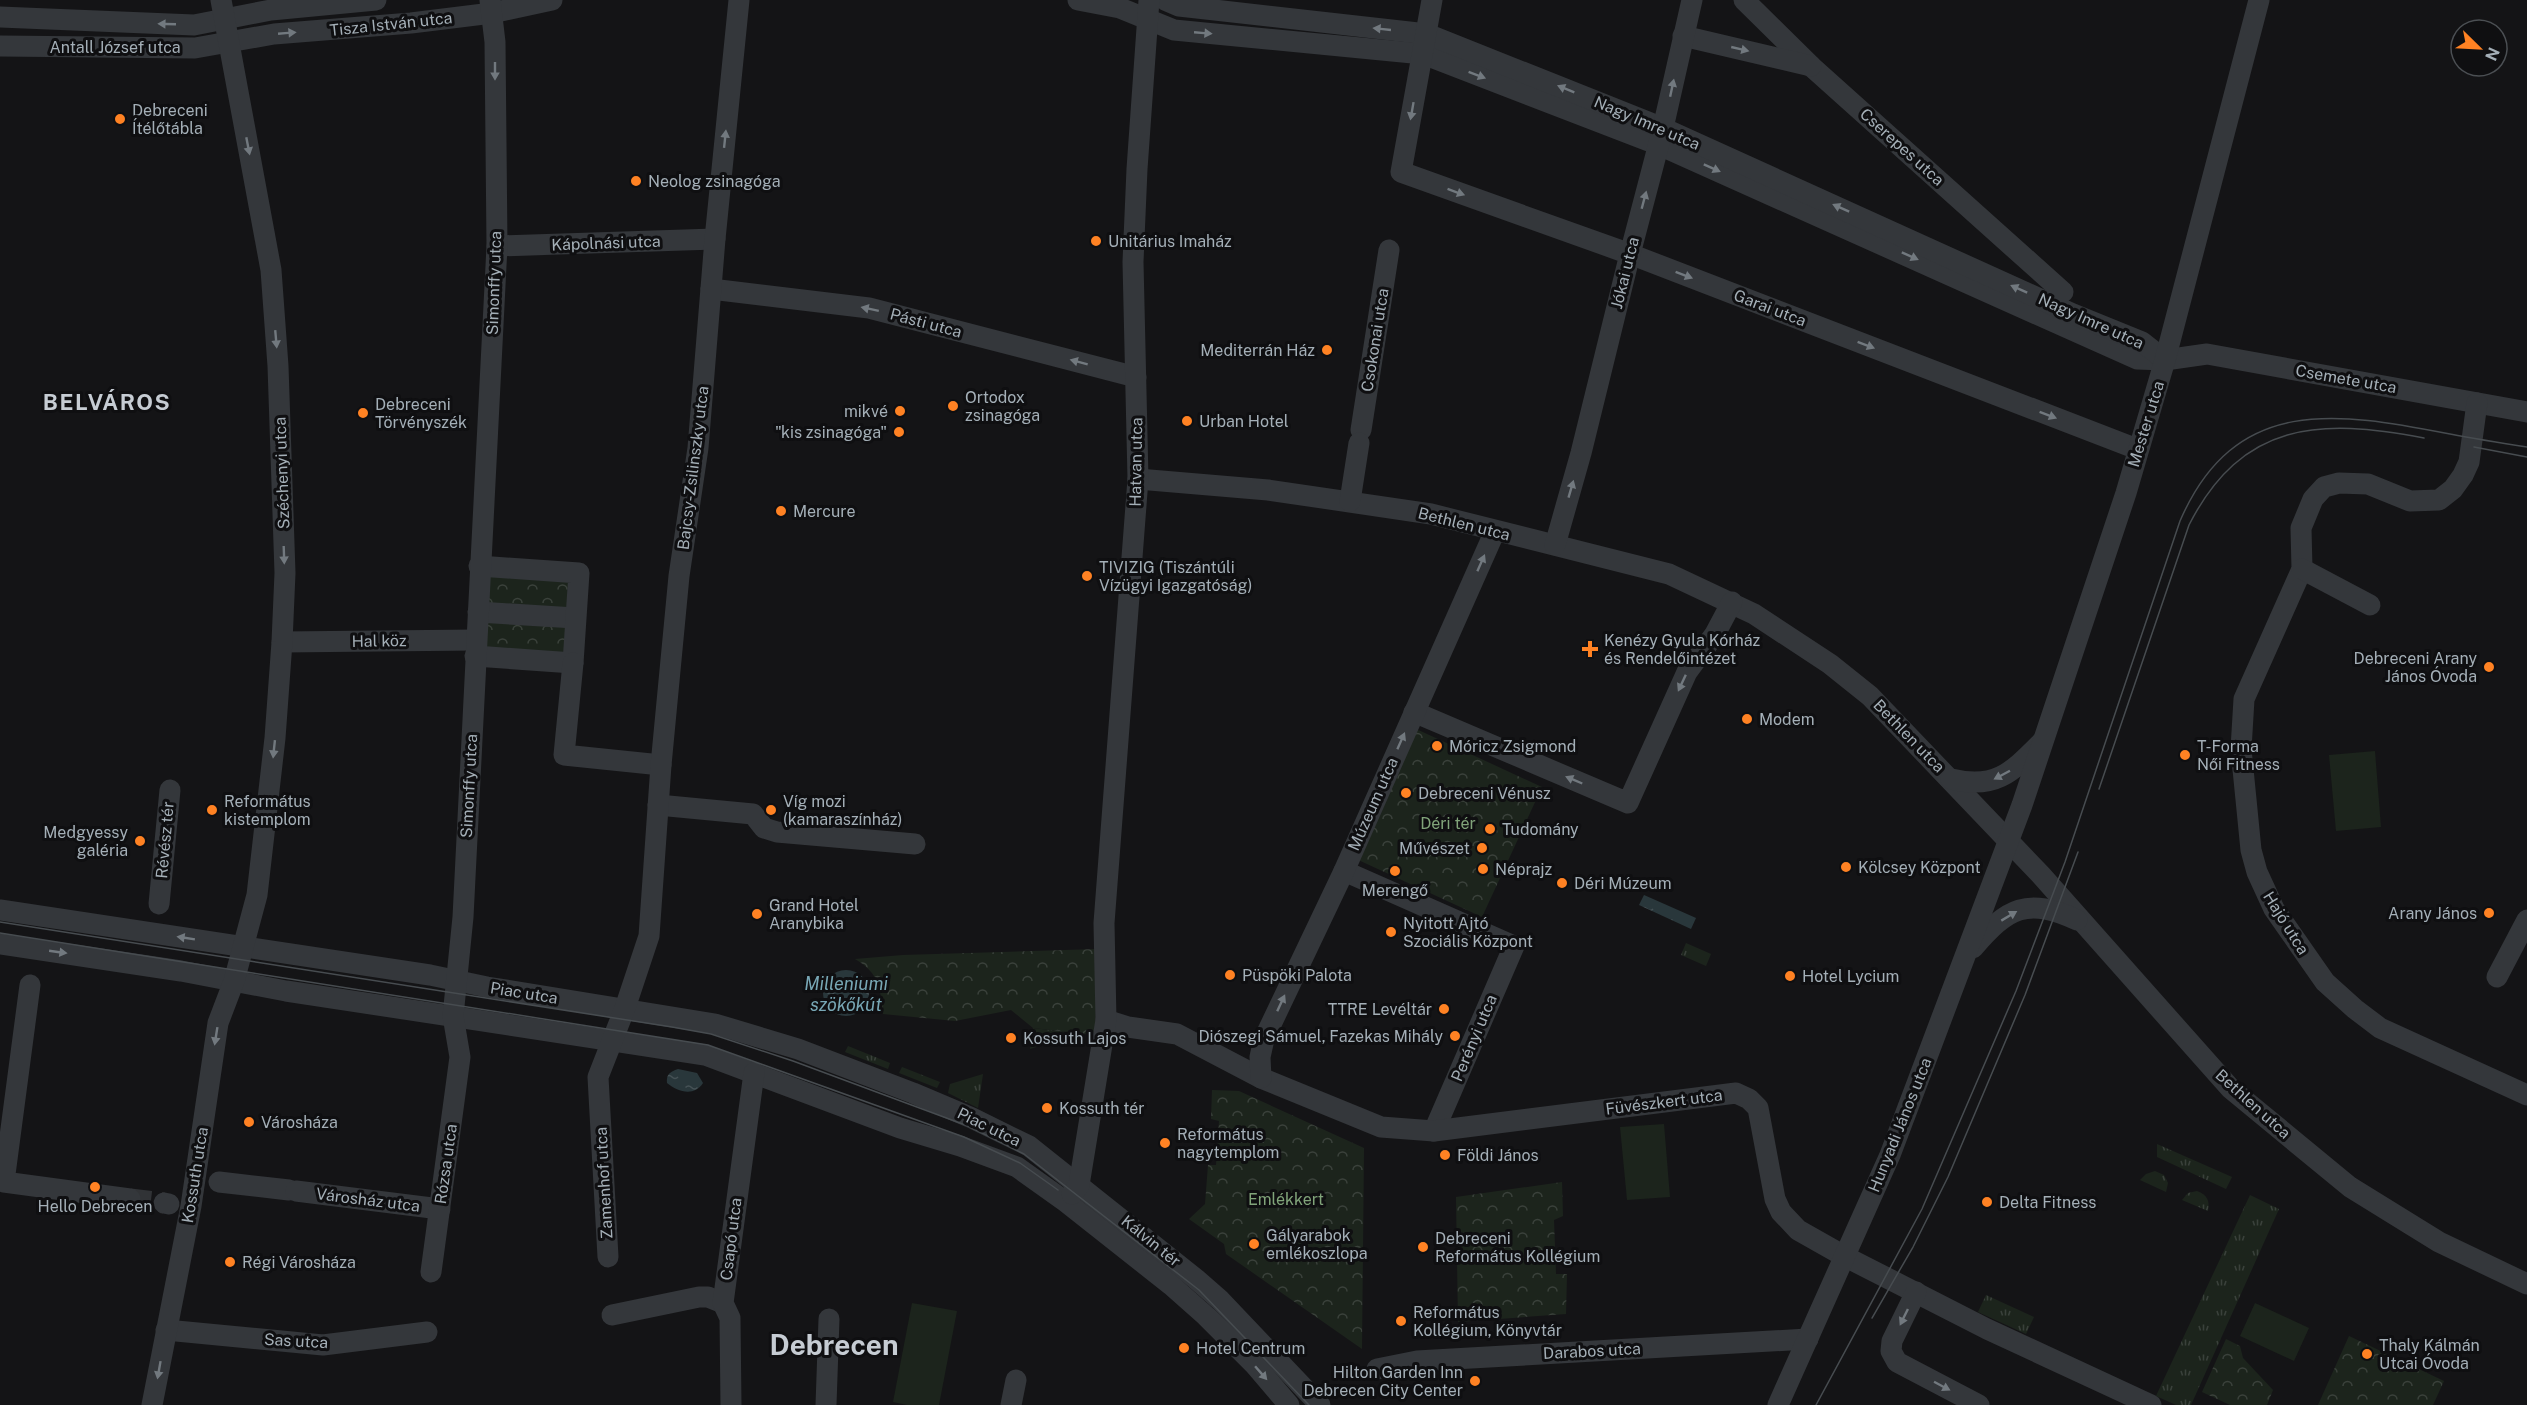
<svg xmlns="http://www.w3.org/2000/svg" width="2527" height="1405" font-family="'Public Sans',sans-serif">
  <style>
    .grass { fill: url(#grass-tufts) }
    .forest { fill: url(#forest-crowns) }
    .pitch { fill: #1c241c }
    .water { fill: url(#water-ripples) }
    .lines { fill: none; stroke-linecap: round; stroke-linejoin: round }
    .minor-tunnel { stroke: #313336; stroke-width: 21; stroke-dasharray: 21 10; stroke-linecap: butt }
    .minor { stroke: #34373b; stroke-width: 21 }
    .tram { stroke: #474c50; stroke-width: 1.5 }
    .oneway { fill: #72797f }
    .poi-dot { fill: #ff8223; stroke: #0f0f11; stroke-width: 2 }
    .labels { text-anchor: middle; dominant-baseline: central; stroke-width: 6; stroke-linejoin: round; paint-order: stroke }
    .street-label { font-size: 16px; fill: #a4afb7; stroke: #0f0f11 }
    .poi-label { font-size: 16px; fill: #a4afb7; stroke: #0f0f11; text-anchor: start }
    .park-label { font-size: 16px; fill: #81a47a; stroke: #0f0f11 }
    .water-label { font-size: 18px; font-style: italic; fill: #78a7b5; stroke: #0f0f11 }
    .district-label { font-size: 22px; font-weight: bold; letter-spacing: 1.5px; fill: #c6ccd3; stroke: #0f0f11 }
    .town-label { font-size: 28px; font-weight: bold; fill: #c6ccd3; stroke: #0f0f11 }
  </style>
  <defs>
    <pattern id="grass-tufts" width="24" height="20" patternUnits="userSpaceOnUse" patternTransform="scale(1.5)"><rect width="24" height="20" fill="#1c241c"/><path d="M3 7l-1-3M5 7V3M7 7l1-3M15 17l-1-3M17 17v-4M19 17l1-3" fill="none" stroke="#3a413b"/></pattern>
    <pattern id="forest-crowns" width="20" height="18" patternUnits="userSpaceOnUse" patternTransform="scale(1.5)"><rect width="20" height="18" fill="#1c241c"/><path d="M2 6a3 3 0 1 1 6 0M12 15a3 3 0 1 1 6 0" fill="none" stroke="#3a413b"/></pattern>
    <pattern id="water-ripples" width="26" height="14" patternUnits="userSpaceOnUse" patternTransform="scale(1.5)"><rect width="26" height="14" fill="#29373b"/><path d="M2 4q2-2 4 0t4 0M15 11q2-2 4 0t4 0" fill="none" stroke="#455155"/></pattern>
  </defs>
  <rect width="100%" height="100%" fill="#141416"/>
  <g class="grass">
    <path d="M1686 943 1711 954 1706 966 1681 955Z"/>
    <path d="M1033 1028 1067 1032 1066 1038 1030 1049Z"/>
    <path d="M848 1046 890 1063 888 1069 845 1052Z"/>
    <path d="M902 1067 940 1082 937 1088 899 1073Z"/>
    <path d="M983 1074 978 1108 948 1093 950 1084Z"/>
    <path d="M2157 1144 2232 1177 2226 1189 2157 1157Z"/>
    <path d="M2155 1171 2164 1175 2168 1183 2166 1192 2140 1180 2146 1174Z"/>
    <path d="M2197 1191C2207 1195 2210 1200 2208 1211L2182 1200 2188 1193Z"/>
    <path d="M2250 1195 2279 1209 2191 1405H2176L2156 1396Z"/>
    <path d="M1986 1295 2034 1317 2026 1334 1978 1312Z"/>
  </g>
  <g class="forest">
    <path d="M479 566 579 573 573 663 475 656Z"/>
    <path d="M1414 728 1542 787 1482 917 1354 858Z"/>
    <path d="M1098 949 1095 1035 1033 1028 1011 1010 955 1021 883 1014C880 987 880 974 855 959L903 955Z"/>
    <path d="M1212 1090 1239 1091 1364 1148 1362 1349 1226 1254 1224 1244 1189 1219 1205 1204 1208 1165H1216L1219 1121 1211 1119Z"/>
    <path d="M1562 1182 1563 1216 1554 1220 1556 1274H1567L1566 1314 1458 1322 1456 1197Z"/>
    <path d="M2349 1336 2444 1381 2433 1405H2318Z"/>
    <path d="M2226 1339 2240 1346 2243 1358 2273 1390 2267 1405H2230L2202 1392Z"/>
  </g>
  <g class="pitch">
    <path d="M2375 751 2381 827 2336 831 2329 755Z"/>
    <path d="M1664 1124 1670 1197 1627 1200 1620 1127Z"/>
    <path d="M912 1303 957 1311 939 1405H907L893 1402Z"/>
    <path d="M2255 1303 2309 1328 2294 1361 2240 1336Z"/>
  </g>
  <g class="water">
    <path d="M1644 895 1696 918 1691 929 1639 905Z"/>
    <circle cx="846" cy="993" r="23"/>
    <path d="M678 1069 697 1073 703 1083C694 1097 678 1092 667 1083 666 1074 670 1072 678 1069Z"/>
  </g>
  <g class="lines">
    <path class="minor-tunnel" d="M130 1199 164 1203"/>
    <g class="minor">
      <path d="M1078 0 1120 8 1174 30 1423 54 1659 145 2137 359 2165 360 2207 354 2527 412"/>
      <path d="M1165 0 1179 6 1427 34 1663 128 2073 314 2142 342 2165 360"/>
      <path d="M1432 0 1401 172 1630 254 2137 449"/>
      <path d="M1744 0 1812 67 2063 292"/>
      <path d="M0 17 194 25 271 10 376 0"/>
      <path d="M1683 36 1811 66"/>
      <path d="M0 46 195 48 274 34 411 23 492 13 552 0"/>
      <path d="M497 246 715 239"/>
      <path d="M711 289 869 308 1136 377"/>
      <path d="M2477 403 2469 462 2463 475 2453 489 2439 500 2410 501 2368 484 2339 483 2324 487 2313 499 2301 528 2302 569 2244 699 2241 749 2251 850 2257 872 2274 909 2325 982 2355 1009 2380 1028 2527 1095"/>
      <path d="M1361 430 1389 250"/>
      <path d="M1138 479 1268 490 1431 514 1669 574 1754 614 1830 664 1870 696 2041 875 2231 1089 2350 1187 2439 1242 2527 1284"/>
      <path d="M1350 501 1359 443"/>
      <path d="M1555 545 1581 453 1630 254 1663 128 1692 0"/>
      <path d="M2302 569 2370 605"/>
      <path d="M478 612 575 618"/>
      <path d="M282 642 476 640"/>
      <path d="M475 656 573 663 579 573 479 566"/>
      <path d="M573 663 564 755 661 765"/>
      <path d="M1414 712 1628 803 1687 672 1715 634 1732 602"/>
      <path d="M1951 779C1996 790 2012 772 2042 742"/>
      <path d="M658 805 753 814 764 828 777 832 915 844"/>
      <path d="M1344 871 1514 946 1434 1131"/>
      <path d="M159 904 170 790"/>
      <path d="M0 910 430 975 487 987 715 1024 798 1049 913 1093 972 1118 1029 1146 1196 1279 1220 1300 1320 1405"/>
      <path d="M0 944 181 971 286 991 705 1055 900 1128 960 1146 1017 1167 1066 1202 1171 1285 1206 1316 1254 1364 1289 1405"/>
      <path d="M1973 948C2008 907 2027 897 2077 920"/>
      <path d="M2497 977 2527 920"/>
      <path d="M30 985 4 1182 130 1199"/>
      <path d="M1106 1020 1128 1027 1177 1034 1261 1078 1381 1127 1434 1131 1736 1093 1749 1099 1758 1108 1775 1199 1781 1212 1798 1230 1844 1256 1987 1329 2151 1405"/>
      <path d="M1261 1078 1260 1057 1264 1039 1344 871 1495 531"/>
      <path d="M219 1182 289 1190"/>
      <path d="M296 1191 440 1209"/>
      <path d="M1072 1194 1079 1185 1106 1020 1104 923 1138 479 1133 262 1137 169 1149 0"/>
      <path d="M164 1203 169 1204"/>
      <path d="M608 1257 598 1077 625 1008 649 936 661 765 679 576 698 448 715 239 739 0"/>
      <path d="M431 1272 460 1057 453 1016 463 917 497 246 495 42 490 0"/>
      <path d="M1916 1292 1892 1341 1891 1351 1897 1362 1979 1405"/>
      <path d="M612 1315 699 1297H708L723 1303"/>
      <path d="M166 1330 323 1345 427 1332"/>
      <path d="M1377 1369 1417 1361 1808 1339"/>
      <path d="M152 1405 191 1206 218 1023 234 981 257 895 275 738 282 642 285 573 278 366 271 270 221 0"/>
      <path d="M731 1405 730 1318 723 1303 754 1073"/>
      <path d="M826 1405 829 1319"/>
      <path d="M1011 1405 1016 1380"/>
      <path d="M1778 1405 1890 1155 2022 805 2126 493 2165 360 2259 0"/>
    </g>
    <g class="tram">
      <path d="M2474 447 2527 457"/>
      <path d="M2099 789 2189 525C2242 421 2320 418 2424 438"/>
      <path d="M0 922 672 1027 711 1034 793 1061 968 1126 1024 1154 1199 1290 1309 1405"/>
      <path d="M0 933 708 1045 964 1137 1020 1163 1058 1190"/>
      <path d="M1872 1318 1913 1247 1948 1177 2025 995 2078 852"/>
      <path d="M1816 1405 1922 1209 2016 991 2065 862 2180 521C2235 394 2337 412 2450 434 2476 439 2501 443 2527 447"/>
    </g>
  </g>
  <defs><path id="oneway-solid" d="M-6-.8H1V-3.2L6.5 0L1 3.2V.8H-6Z" transform="scale(1.5)"/></defs>
  <g class="oneway">
    <use href="#oneway-solid" transform="translate(167 24) rotate(-178)"/>
    <use href="#oneway-solid" transform="translate(1382 29) rotate(-174)"/>
    <use href="#oneway-solid" transform="translate(287 33) rotate(-5)"/>
    <use href="#oneway-solid" transform="translate(1203 33) rotate(5)"/>
    <use href="#oneway-solid" transform="translate(1740 49) rotate(13)"/>
    <use href="#oneway-solid" transform="translate(495 71) rotate(90)"/>
    <use href="#oneway-solid" transform="translate(1477 75) rotate(21)"/>
    <use href="#oneway-solid" transform="translate(1672 88) rotate(-78)"/>
    <use href="#oneway-solid" transform="translate(1566 89) rotate(-158)"/>
    <use href="#oneway-solid" transform="translate(1412 111) rotate(100)"/>
    <use href="#oneway-solid" transform="translate(725 139) rotate(-84)"/>
    <use href="#oneway-solid" transform="translate(248 146) rotate(79)"/>
    <use href="#oneway-solid" transform="translate(1712 168) rotate(24)"/>
    <use href="#oneway-solid" transform="translate(1456 192) rotate(20)"/>
    <use href="#oneway-solid" transform="translate(1644 200) rotate(-75)"/>
    <use href="#oneway-solid" transform="translate(1841 208) rotate(-156)"/>
    <use href="#oneway-solid" transform="translate(1910 256) rotate(24)"/>
    <use href="#oneway-solid" transform="translate(1684 275) rotate(21)"/>
    <use href="#oneway-solid" transform="translate(2019 289) rotate(-156)"/>
    <use href="#oneway-solid" transform="translate(870 309) rotate(-168)"/>
    <use href="#oneway-solid" transform="translate(276 339) rotate(85)"/>
    <use href="#oneway-solid" transform="translate(1866 345) rotate(21)"/>
    <use href="#oneway-solid" transform="translate(1079 362) rotate(-165)"/>
    <use href="#oneway-solid" transform="translate(2048 415) rotate(21)"/>
    <use href="#oneway-solid" transform="translate(1571 489) rotate(-74)"/>
    <use href="#oneway-solid" transform="translate(284 555) rotate(88)"/>
    <use href="#oneway-solid" transform="translate(1481 563) rotate(-66)"/>
    <use href="#oneway-solid" transform="translate(1682 683) rotate(115)"/>
    <use href="#oneway-solid" transform="translate(1401 741) rotate(-66)"/>
    <use href="#oneway-solid" transform="translate(274 749) rotate(96)"/>
    <use href="#oneway-solid" transform="translate(2002 775) rotate(152)"/>
    <use href="#oneway-solid" transform="translate(1574 780) rotate(-157)"/>
    <use href="#oneway-solid" transform="translate(2009 916) rotate(-31)"/>
    <use href="#oneway-solid" transform="translate(186 938) rotate(-171)"/>
    <use href="#oneway-solid" transform="translate(58 952) rotate(8)"/>
    <use href="#oneway-solid" transform="translate(1281 1003) rotate(-65)"/>
    <use href="#oneway-solid" transform="translate(216 1036) rotate(99)"/>
    <use href="#oneway-solid" transform="translate(1904 1317) rotate(116)"/>
    <use href="#oneway-solid" transform="translate(159 1370) rotate(100)"/>
    <use href="#oneway-solid" transform="translate(1261 1373) rotate(49)"/>
    <use href="#oneway-solid" transform="translate(1942 1386) rotate(28)"/>
  </g>
  <g class="poi-dot">
    <circle cx="120" cy="119" r="6"/>
    <circle cx="636" cy="181" r="6"/>
    <circle cx="1096" cy="241" r="6"/>
    <circle cx="1327" cy="350" r="6"/>
    <circle cx="953" cy="406" r="6"/>
    <circle cx="900" cy="411" r="6"/>
    <circle cx="363" cy="413" r="6"/>
    <circle cx="1187" cy="421" r="6"/>
    <circle cx="899" cy="432" r="6"/>
    <circle cx="781" cy="511" r="6"/>
    <circle cx="1087" cy="576" r="6"/>
    <path d="M1587 640h6v6h6v6h-6v6h-6v-6h-6v-6h6z"/>
    <circle cx="2489" cy="667" r="6"/>
    <circle cx="1747" cy="719" r="6"/>
    <circle cx="1437" cy="746" r="6"/>
    <circle cx="2185" cy="755" r="6"/>
    <circle cx="1406" cy="793" r="6"/>
    <circle cx="212" cy="810" r="6"/>
    <circle cx="771" cy="810" r="6"/>
    <circle cx="1490" cy="829" r="6"/>
    <circle cx="140" cy="841" r="6"/>
    <circle cx="1482" cy="848" r="6"/>
    <circle cx="1846" cy="867" r="6"/>
    <circle cx="1483" cy="869" r="6"/>
    <circle cx="1395" cy="871" r="6"/>
    <circle cx="1562" cy="883" r="6"/>
    <circle cx="2489" cy="913" r="6"/>
    <circle cx="757" cy="914" r="6"/>
    <circle cx="1391" cy="932" r="6"/>
    <circle cx="1230" cy="975" r="6"/>
    <circle cx="1790" cy="976" r="6"/>
    <circle cx="1444" cy="1009" r="6"/>
    <circle cx="1455" cy="1036" r="6"/>
    <circle cx="1011" cy="1038" r="6"/>
    <circle cx="1047" cy="1108" r="6"/>
    <circle cx="249" cy="1122" r="6"/>
    <circle cx="1165" cy="1143" r="6"/>
    <circle cx="1445" cy="1155" r="6"/>
    <circle cx="95" cy="1187" r="6"/>
    <circle cx="1987" cy="1202" r="6"/>
    <circle cx="1254" cy="1244" r="6"/>
    <circle cx="1423" cy="1247" r="6"/>
    <circle cx="230" cy="1262" r="6"/>
    <circle cx="1401" cy="1321" r="6"/>
    <circle cx="1184" cy="1348" r="6"/>
    <circle cx="2367" cy="1354" r="6"/>
    <circle cx="1475" cy="1381" r="6"/>
  </g>
  <g class="labels">
    <g class="street-label">
      <text transform="translate(391 24) rotate(-6)">Tisza István utca</text>
      <text x="115" y="47">Antall József utca</text>
      <text transform="translate(1647 123) rotate(23)">Nagy Imre utca</text>
      <text transform="translate(1902 147) rotate(42)">Cserepes utca</text>
      <text transform="translate(606 243) rotate(-2)">Kápolnási utca</text>
      <text transform="translate(1625 273) rotate(-76)">Jókai utca</text>
      <text transform="translate(494 283) rotate(-88)">Simonffy utca</text>
      <text transform="translate(1770 308) rotate(21)">Garai utca</text>
      <text transform="translate(2091 321) rotate(24)">Nagy Imre utca</text>
      <text transform="translate(926 323) rotate(15)">Pásti utca</text>
      <text transform="translate(1375 340) rotate(-81)">Csokonai utca</text>
      <text transform="translate(2346 379) rotate(10)">Csemete utca</text>
      <text transform="translate(2146 424) rotate(-73)">Mester utca</text>
      <text transform="translate(1136 462) rotate(-89)">Hatvan utca</text>
      <text transform="translate(693 468) rotate(-83)">Bajcsy-Zsilinszky utca</text>
      <text transform="translate(282 473) rotate(-92)">Széchenyi utca</text>
      <text transform="translate(1464 524) rotate(14)">Bethlen utca</text>
      <text transform="translate(379 641) rotate(-1)">Hal köz</text>
      <text transform="translate(1909 736) rotate(46)">Bethlen utca</text>
      <text transform="translate(469 786) rotate(-87)">Simonffy utca</text>
      <text transform="translate(1373 804) rotate(-66)">Múzeum utca</text>
      <text transform="translate(165 840) rotate(-85)">Révész tér</text>
      <text transform="translate(2286 923) rotate(58)">Hajó utca</text>
      <text transform="translate(524 993) rotate(9)">Piac utca</text>
      <text transform="translate(1474 1038) rotate(-67)">Perényi utca</text>
      <text transform="translate(1664 1102) rotate(-7)">Füvészkert utca</text>
      <text transform="translate(2253 1104) rotate(42)">Bethlen utca</text>
      <text transform="translate(1900 1125) rotate(-68)">Hunyadi János utca</text>
      <text transform="translate(989 1127) rotate(26)">Piac utca</text>
      <text transform="translate(446 1164) rotate(-82)">Rózsa utca</text>
      <text transform="translate(195 1175) rotate(-81)">Kossuth utca</text>
      <text transform="translate(604 1183) rotate(-93)">Zamenhof utca</text>
      <text transform="translate(368 1200) rotate(7)">Városház utca</text>
      <text transform="translate(731 1239) rotate(-83)">Csapó utca</text>
      <text transform="translate(1151 1241) rotate(39)">Kálvin tér</text>
      <text transform="translate(296 1341) rotate(3)">Sas utca</text>
      <text transform="translate(1592 1351) rotate(-3)">Darabos utca</text>
    </g>
    <g class="poi-label">
      <text x="132" y="110">Debreceni<tspan x="132" dy="18">Ítélőtábla</tspan></text>
      <text x="648" y="181">Neolog zsinagóga</text>
      <text x="1108" y="241">Unitárius Imaház</text>
      <text x="1315" y="350" text-anchor="end">Mediterrán Ház</text>
      <text x="965" y="397">Ortodox<tspan x="965" dy="18">zsinagóga</tspan></text>
      <text x="375" y="404">Debreceni<tspan x="375" dy="18">Törvényszék</tspan></text>
      <text x="888" y="411" text-anchor="end">mikvé</text>
      <text x="1199" y="421">Urban Hotel</text>
      <text x="887" y="432" text-anchor="end">"kis zsinagóga"</text>
      <text x="793" y="511">Mercure</text>
      <text x="1099" y="567">TIVIZIG (Tiszántúli<tspan x="1099" dy="18">Vízügyi Igazgatóság)</tspan></text>
      <text x="1604" y="640">Kenézy Gyula Kórház<tspan x="1604" dy="18">és Rendelőintézet</tspan></text>
      <text x="2477" y="658" text-anchor="end">Debreceni Arany<tspan x="2477" dy="18">János Óvoda</tspan></text>
      <text x="1759" y="719">Modem</text>
      <text x="1449" y="746">Móricz Zsigmond</text>
      <text x="2197" y="746">T-Forma<tspan x="2197" dy="18">Női Fitness</tspan></text>
      <text x="1418" y="793">Debreceni Vénusz</text>
      <text x="224" y="801">Református<tspan x="224" dy="18">kistemplom</tspan></text>
      <text x="783" y="801">Víg mozi<tspan x="783" dy="18">(kamaraszínház)</tspan></text>
      <text x="1502" y="829">Tudomány</text>
      <text x="128" y="832" text-anchor="end">Medgyessy<tspan x="128" dy="18">galéria</tspan></text>
      <text x="1470" y="848" text-anchor="end">Művészet</text>
      <text x="1858" y="867">Kölcsey Központ</text>
      <text x="1495" y="869">Néprajz</text>
      <text x="1574" y="883">Déri Múzeum</text>
      <text x="1395" y="890" text-anchor="middle">Merengő</text>
      <text x="769" y="905">Grand Hotel<tspan x="769" dy="18">Aranybika</tspan></text>
      <text x="2477" y="913" text-anchor="end">Arany János</text>
      <text x="1403" y="923">Nyitott Ajtó<tspan x="1403" dy="18">Szociális Központ</tspan></text>
      <text x="1242" y="975">Püspöki Palota</text>
      <text x="1802" y="976">Hotel Lycium</text>
      <text x="1432" y="1009" text-anchor="end">TTRE Levéltár</text>
      <text x="1443" y="1036" text-anchor="end">Diószegi Sámuel, Fazekas Mihály</text>
      <text x="1023" y="1038">Kossuth Lajos</text>
      <text x="1059" y="1108">Kossuth tér</text>
      <text x="261" y="1122">Városháza</text>
      <text x="1177" y="1134">Református<tspan x="1177" dy="18">nagytemplom</tspan></text>
      <text x="1457" y="1155">Földi János</text>
      <text x="1999" y="1202">Delta Fitness</text>
      <text x="95" y="1206" text-anchor="middle">Hello Debrecen</text>
      <text x="1266" y="1235">Gályarabok<tspan x="1266" dy="18">emlékoszlopa</tspan></text>
      <text x="1435" y="1238">Debreceni<tspan x="1435" dy="18">Református Kollégium</tspan></text>
      <text x="242" y="1262">Régi Városháza</text>
      <text x="1413" y="1312">Református<tspan x="1413" dy="18">Kollégium, Könyvtár</tspan></text>
      <text x="2379" y="1345">Thaly Kálmán<tspan x="2379" dy="18">Utcai Óvoda</tspan></text>
      <text x="1196" y="1348">Hotel Centrum</text>
      <text x="1463" y="1372" text-anchor="end">Hilton Garden Inn<tspan x="1463" dy="18">Debrecen City Center</tspan></text>
    </g>
    <g class="park-label">
      <text x="1448" y="823">Déri tér</text>
      <text x="1286" y="1199">Emlékkert</text>
    </g>
    <g class="water-label">
      <text x="846" y="983">Milleniumi<tspan x="846" dy="21">szökőkút</tspan></text>
    </g>
    <g class="district-label">
      <text x="107" y="402">BELVÁROS</text>
    </g>
    <g class="town-label">
      <text x="834" y="1344">Debrecen</text>
    </g>
  </g>
  <g transform="translate(2479 48) rotate(114)"><circle r="28" fill="#0f0f11" stroke="#4b4f53" stroke-width="1.5"/>
  <path d="M0-4.5L10 22L0 15L-10 22Z" fill="#ff8223"/>
  <text y="-9" font-size="16" font-weight="bold" text-anchor="middle" fill="#a4afb7">N</text>
  </g>
</svg>
